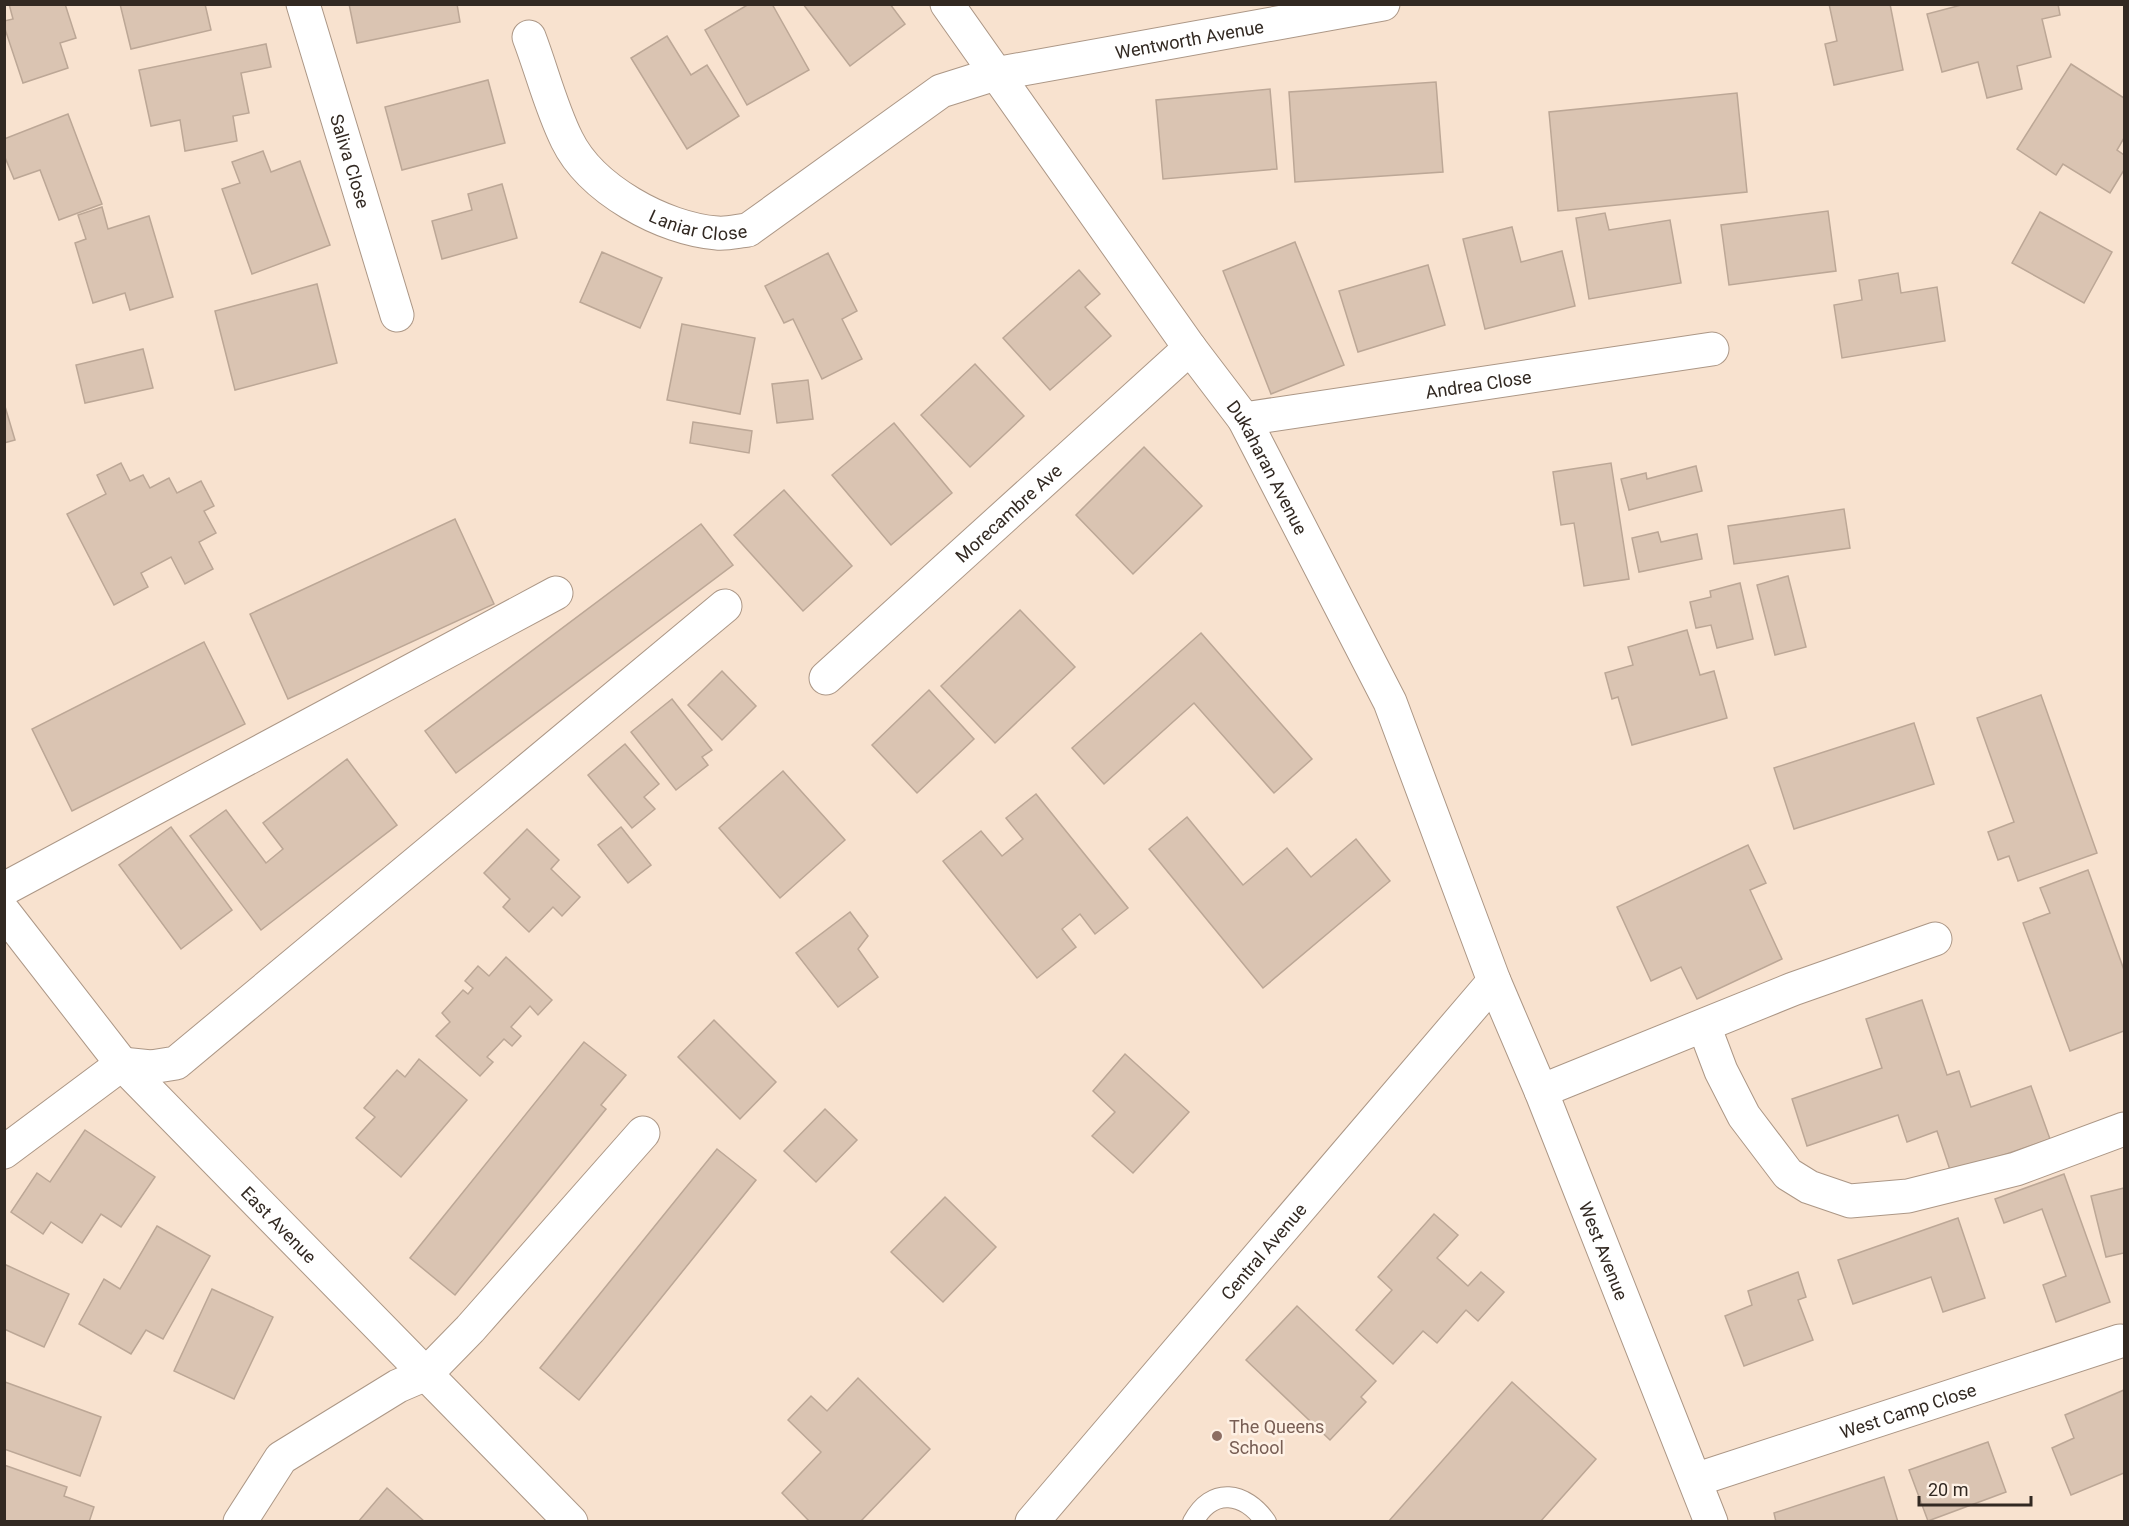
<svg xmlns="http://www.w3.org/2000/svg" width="2129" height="1526" font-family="Roboto,sans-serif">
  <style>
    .building { fill: #dac4b2; stroke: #bca796; stroke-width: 1.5 }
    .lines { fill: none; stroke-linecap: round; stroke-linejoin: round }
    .service-casing { stroke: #ac9786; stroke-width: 22 }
    .minor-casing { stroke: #ac9786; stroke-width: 35 }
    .tertiary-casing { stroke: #ac9786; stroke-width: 35 }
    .service { stroke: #fff; stroke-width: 20 }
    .minor { stroke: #fff; stroke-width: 33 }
    .tertiary { stroke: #fff; stroke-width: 33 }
    .education-dot { fill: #8d6e63; stroke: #fef1e5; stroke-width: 2 }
    .labels { text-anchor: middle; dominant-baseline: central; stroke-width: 5; stroke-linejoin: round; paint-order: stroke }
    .street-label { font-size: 18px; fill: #322922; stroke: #fef1e5 }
    .education-label { font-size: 18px; fill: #785e54; stroke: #fef1e5; text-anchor: start }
  </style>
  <rect width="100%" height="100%" fill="#f8e2cf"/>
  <g class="building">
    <path d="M9 4H65L76 38 60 43 68 68 23 83 4 26V21L13 19Z"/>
    <path d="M120 4H205L211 30 131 49Z"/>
    <path d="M349 4H457L460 22 357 43Z"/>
    <path d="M749 4H772L809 70 747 105 705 30Z"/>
    <path d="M803 4H890L905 24 850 66Z"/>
    <path d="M1829 4H1890L1903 70 1834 85 1825 44 1837 41Z"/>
    <path d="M1965 4H2058L2060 15 2042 19 2051 57 2017 66 2022 89 1987 98 1978 62 1942 72 1927 14Z"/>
    <path d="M667 36 691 75 707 65 739 116 687 149 631 58Z"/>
    <path d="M266 44 271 67 241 73 249 113 233 116 237 141 185 151 180 120 151 126 139 70Z"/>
    <path d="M2071 64 2124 98V138L2117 150 2124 155V170L2110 193 2063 164 2056 175 2017 149Z"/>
    <path d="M488 80 505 143 402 170 385 107Z"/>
    <path d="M1436 82 1443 172 1295 182 1289 92Z"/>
    <path d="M1270 89 1277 169 1163 179 1156 100Z"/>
    <path d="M1737 93 1747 192 1558 211 1549 112Z"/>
    <path d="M68 114 102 204 59 220 40 170 14 179 4 155V139Z"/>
    <path d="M263 151 271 172 300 161 330 245 252 274 222 189 240 183 232 162Z"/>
    <path d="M502 184 517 238 442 259 432 221 472 210 468 194Z"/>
    <path d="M102 207 108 229 149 216 173 297 130 310 125 293 93 303 75 243 86 239 78 215Z"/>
    <path d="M1828 211 1836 271 1729 285 1721 225Z"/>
    <path d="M2040 212 2112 252 2084 303 2012 263Z"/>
    <path d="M1605 213 1609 230 1670 220 1681 283 1589 299 1576 218Z"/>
    <path d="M1512 227 1521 262 1562 251 1575 306 1485 329 1463 239Z"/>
    <path d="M1295 242 1344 365 1271 394 1223 271Z"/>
    <path d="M602 252 662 278 640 328 580 302Z"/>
    <path d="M828 253 857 311 842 319 862 359 822 379 793 319 784 323 765 286Z"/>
    <path d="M1428 265 1445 325 1358 352 1339 291Z"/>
    <path d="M1079 270 1100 294 1085 307 1111 336 1050 390 1003 338Z"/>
    <path d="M1898 273 1901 293 1937 287 1945 341 1842 358 1834 305 1862 300 1859 280Z"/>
    <path d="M317 284 337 363 235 390 215 311Z"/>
    <path d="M682 324 755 338 740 414 667 400Z"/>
    <path d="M143 349 153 388 85 403 76 365Z"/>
    <path d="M975 364 1024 416 970 467 921 415Z"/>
    <path d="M808 380 813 419 777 423 772 384Z"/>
    <path d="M4 403 15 440 4 443Z"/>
    <path d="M693 422 752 431 749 453 690 443Z"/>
    <path d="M894 423 952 493 891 545 832 475Z"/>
    <path d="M1144 447 1202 506 1133 574 1076 515Z"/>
    <path d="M121 463 130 481 143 475 150 488 169 478 177 493 201 481 214 506 204 511 216 533 199 542 213 569 185 584 171 557 141 573 148 587 114 605 67 514 106 494 97 475Z"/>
    <path d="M1611 463 1629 579 1584 586 1574 523 1561 525 1553 472Z"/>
    <path d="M1696 466 1702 491 1629 510 1621 479 1646 473 1647 479Z"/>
    <path d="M784 490 852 566 803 611 734 535Z"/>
    <path d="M1844 509 1850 548 1734 564 1728 526Z"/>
    <path d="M455 519 494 604 288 699 250 614Z"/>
    <path d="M701 524 733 565 456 773 425 731Z"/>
    <path d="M1658 532 1661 542 1697 534 1702 559 1639 572 1632 538Z"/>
    <path d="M1788 576 1806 647 1775 655 1757 585Z"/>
    <path d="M1740 583 1753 639 1717 648 1711 625 1696 628 1690 602 1711 597 1710 591Z"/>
    <path d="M1020 610 1075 667 995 743 941 686Z"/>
    <path d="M1687 630 1700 675 1714 671 1727 718 1632 745 1618 697 1612 699 1605 673 1633 665 1628 647Z"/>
    <path d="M1201 633 1312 759 1274 793 1194 703 1104 784 1072 748Z"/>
    <path d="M204 642 245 724 72 811 32 729Z"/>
    <path d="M722 671 756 706 722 740 688 705Z"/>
    <path d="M929 690 974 739 917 793 872 745Z"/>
    <path d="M2041 695 2097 853 2018 881 2009 856 1998 860 1988 832 2014 822 1977 718Z"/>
    <path d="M672 699 712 750 702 757 708 765 676 790 631 732Z"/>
    <path d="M1914 723 1934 784 1794 829 1774 768Z"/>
    <path d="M625 744 659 784 644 797 655 809 632 828 588 775Z"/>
    <path d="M347 759 397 825 261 930 190 836 226 810 266 863 283 849 263 823Z"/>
    <path d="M783 771 845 840 780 898 719 828Z"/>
    <path d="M1036 794 1128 908 1095 934 1080 914 1062 929 1076 947 1037 978 943 861 981 831 1002 856 1023 839 1006 818Z"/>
    <path d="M1187 817 1243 885 1287 848 1311 877 1356 839 1390 881 1263 988 1149 849Z"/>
    <path d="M171 827 232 910 181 949 119 865Z"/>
    <path d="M621 827 651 865 628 883 598 845Z"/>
    <path d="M527 829 559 860 551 869 580 897 562 916 553 907 529 932 503 907 510 899 484 873Z"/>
    <path d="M1748 845 1766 883 1750 890 1782 959 1697 999 1681 967 1651 981 1617 907Z"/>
    <path d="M2088 870 2124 970V1031L2070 1051 2023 923 2050 913 2040 888Z"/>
    <path d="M850 912 868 936 858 949 878 977 838 1007 796 953Z"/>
    <path d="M506 957 552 1000 538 1015 530 1006 511 1027 521 1036 512 1046 504 1039 487 1057 493 1062 480 1076 436 1036 450 1022 442 1013 463 990 468 994 473 988 465 981 478 966 489 976Z"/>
    <path d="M1922 1000 1947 1075 1959 1071 1971 1107 2031 1086 2050 1139 1951 1173 1937 1131 1907 1142 1898 1115 1807 1146 1792 1099 1882 1068 1866 1019Z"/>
    <path d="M714 1020 776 1082 740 1119 678 1057Z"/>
    <path d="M584 1042 626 1075 601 1105 606 1109 455 1295 410 1258Z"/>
    <path d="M1125 1054 1189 1112 1133 1173 1092 1136 1115 1112 1093 1091Z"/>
    <path d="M419 1059 467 1100 401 1177 356 1138 375 1117 364 1108 397 1070 405 1077Z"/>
    <path d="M825 1109 857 1140 816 1182 784 1151Z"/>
    <path d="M85 1130 155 1177 121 1227 101 1214 82 1243 51 1222 43 1234 11 1212 37 1173 50 1182Z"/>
    <path d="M717 1149 756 1180 579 1400 540 1368Z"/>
    <path d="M2064 1174 2110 1302 2056 1322 2043 1285 2066 1276 2042 1209 2004 1223 1995 1199Z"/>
    <path d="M2124 1188V1253L2106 1257 2091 1196Z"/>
    <path d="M945 1197 996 1247 943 1302 891 1252Z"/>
    <path d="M1434 1214 1458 1235 1437 1258 1468 1286 1481 1272 1504 1292 1478 1321 1466 1310 1437 1343 1423 1331 1393 1364 1356 1330 1392 1290 1378 1277Z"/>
    <path d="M1958 1218 1985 1298 1943 1312 1931 1277 1853 1304 1838 1260Z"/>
    <path d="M157 1226 210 1256 163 1339 146 1330 131 1354 79 1324 104 1279 120 1289Z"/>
    <path d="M4 1264 69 1294 44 1347 4 1329Z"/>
    <path d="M1798 1272 1806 1297 1798 1300 1813 1340 1744 1366 1725 1316 1752 1305 1748 1291Z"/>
    <path d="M212 1289 273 1317 234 1399 174 1371Z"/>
    <path d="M1297 1306 1376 1381 1361 1397 1366 1402 1330 1440 1246 1360Z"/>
    <path d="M858 1378 930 1449 860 1522H810L782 1493 821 1452 788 1420 811 1396 827 1411Z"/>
    <path d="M5 1382 101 1417 80 1476 4 1449Z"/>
    <path d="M1512 1382 1596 1459 1540 1522H1388Z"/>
    <path d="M2124 1390V1473L2071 1495 2052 1448 2074 1438 2065 1415Z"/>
    <path d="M1988 1442 2006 1492 1928 1521 1909 1470Z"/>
    <path d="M4 1465 67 1487 64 1496 94 1507 89 1522H4Z"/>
    <path d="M1884 1477 1898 1522H1776L1774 1513Z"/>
    <path d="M387 1488 425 1522H358Z"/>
  </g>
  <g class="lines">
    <defs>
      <path id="service" d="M1193 1522C1212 1486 1245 1492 1266 1522"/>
      <g id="minor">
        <path id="s1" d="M303 4 397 315"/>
        <path id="s2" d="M529 37C542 71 551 108 567 140 591 189 663 229 717 233 727 234 738 231 748 230L941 91 995 74 1383 4"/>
        <path id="s3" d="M1244 419 1712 349"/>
        <path id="s4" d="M826 678 1190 348"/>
        <path d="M4 889 556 593"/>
        <path id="s5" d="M4 912 122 1064 571 1522"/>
        <path d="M1704 1026 1721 1071 1744 1116 1788 1174 1809 1187 1850 1201 1908 1196 2016 1169 2124 1129"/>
        <path d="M1541 1091 1793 989 1935 939"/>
        <path d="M4 1152 122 1064 151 1067 176 1063 725 606"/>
        <path id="s6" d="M1695 1480 2120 1341"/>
        <path d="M240 1522 281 1458 398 1386 426 1374 470 1329 643 1133"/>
        <path id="s7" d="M1032 1522 1494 981"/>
      </g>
      <g id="tertiary">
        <path id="s8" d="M947 4 1190 348 1244 419 1390 702 1494 981 1541 1091 1711 1522"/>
      </g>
    </defs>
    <use href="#service" class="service-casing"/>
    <use href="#minor" class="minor-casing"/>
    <use href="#tertiary" class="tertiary-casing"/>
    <use href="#service" class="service"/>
    <use href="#minor" class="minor"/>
    <use href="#tertiary" class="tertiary"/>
  </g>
  <circle class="education-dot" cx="1217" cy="1436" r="6"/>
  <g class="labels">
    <g class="street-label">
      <text stroke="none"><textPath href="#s2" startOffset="816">Wentworth Avenue</textPath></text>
      <text stroke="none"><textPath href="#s1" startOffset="164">Saliva Close</textPath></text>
      <text stroke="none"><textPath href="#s2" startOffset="273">Laniar Close</textPath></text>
      <text stroke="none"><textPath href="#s3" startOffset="237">Andrea Close</textPath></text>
      <text stroke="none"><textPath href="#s8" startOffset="564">Dukaharan Avenue</textPath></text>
      <text stroke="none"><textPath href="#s4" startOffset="246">Morecambre Ave</textPath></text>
      <text stroke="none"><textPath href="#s5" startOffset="417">East Avenue</textPath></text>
      <text stroke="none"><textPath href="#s7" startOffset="356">Central Avenue</textPath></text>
      <text stroke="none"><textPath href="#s8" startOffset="1418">West Avenue</textPath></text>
      <text stroke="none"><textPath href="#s6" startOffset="224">West Camp Close</textPath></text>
    </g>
    <g class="education-label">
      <text x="1229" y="1426">The Queens<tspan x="1229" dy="21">School</tspan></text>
    </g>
  </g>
  <rect width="2129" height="1526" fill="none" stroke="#322922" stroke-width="12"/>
  <path d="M1919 1496v9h112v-9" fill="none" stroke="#322922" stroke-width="3"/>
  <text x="1928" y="1496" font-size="18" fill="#322922" stroke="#fef1e5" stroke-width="4.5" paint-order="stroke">20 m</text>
</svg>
